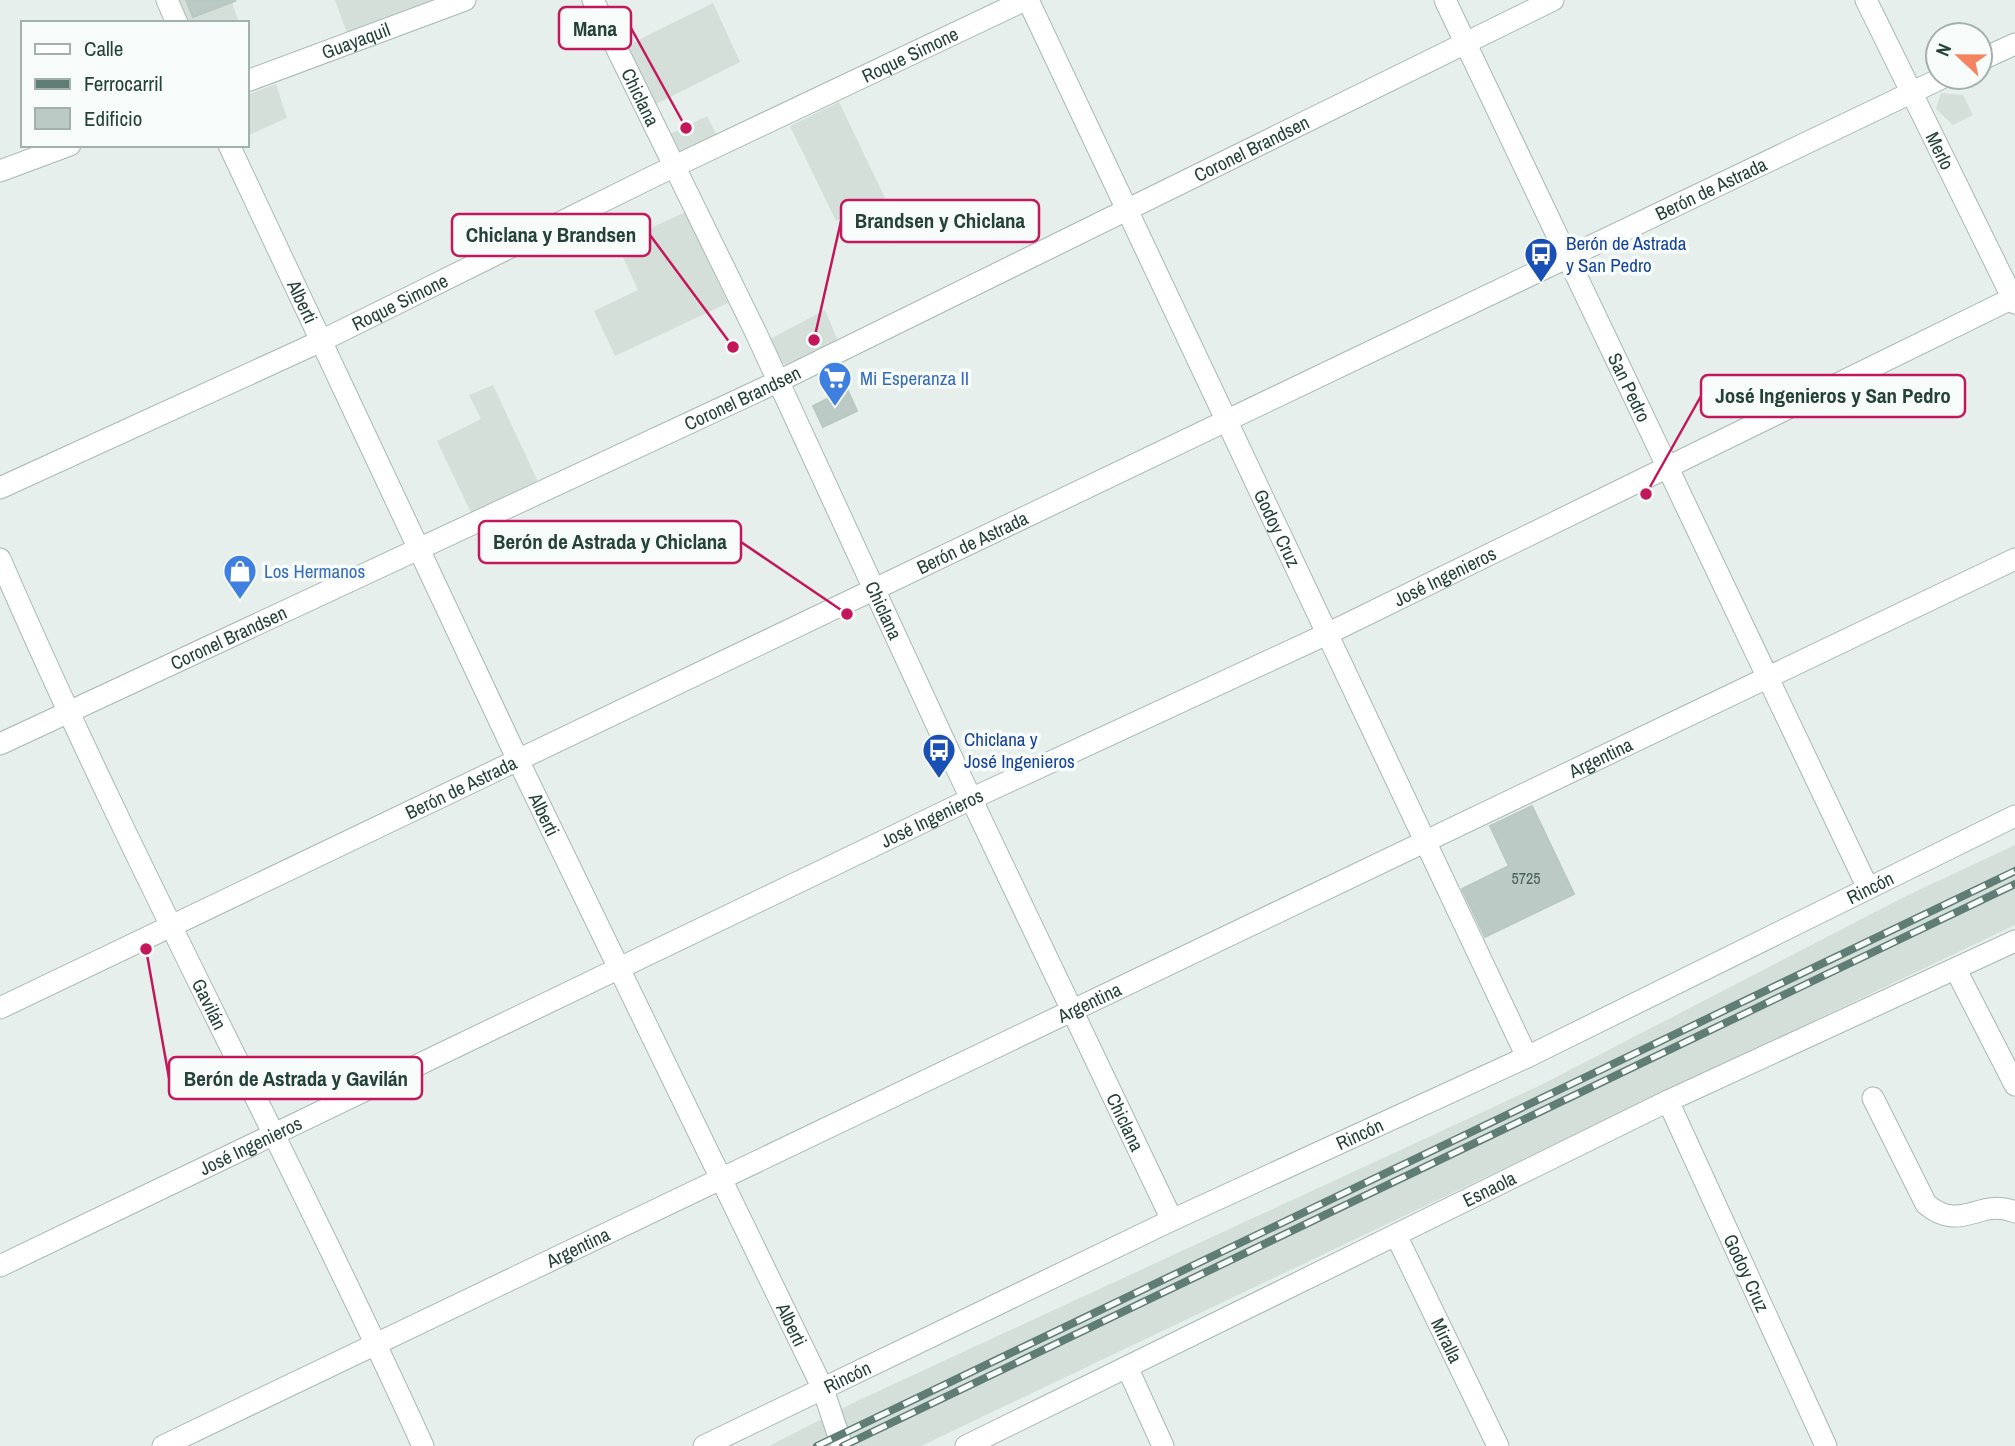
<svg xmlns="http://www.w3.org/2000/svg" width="2015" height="1446" font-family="'Archivo Narrow',sans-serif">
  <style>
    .built { fill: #d4dfda }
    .building { fill: #bbcac4; stroke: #b8c9c2; stroke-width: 2 }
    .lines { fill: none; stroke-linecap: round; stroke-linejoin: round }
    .minor-casing { stroke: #a8b8b2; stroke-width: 23 }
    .minor { stroke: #fff; stroke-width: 21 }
    .rail-casing { stroke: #5f7d75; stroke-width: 8 }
    .rail { stroke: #f7fbf9; stroke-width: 5; stroke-dasharray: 16; stroke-linecap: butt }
    .labels { text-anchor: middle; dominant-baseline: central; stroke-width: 7; stroke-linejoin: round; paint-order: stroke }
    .number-label { font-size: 16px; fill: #4a645c }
    .street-label { font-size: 19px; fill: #24423a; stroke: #f7fbf9 }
    .transit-label { font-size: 19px; fill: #164399; stroke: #f7fbf9; text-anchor: start }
    .shop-label { font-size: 19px; fill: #366cbe; stroke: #f7fbf9; text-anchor: start }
    .leader { fill: none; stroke: #c2185b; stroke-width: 2.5 }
    .callout-dot { fill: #c2185b; stroke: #f7fbf9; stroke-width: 2.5 }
    .callout { fill: #f7fbf9; stroke: #c2185b; stroke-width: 2.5 }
    .callout-label { font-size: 21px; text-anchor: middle; font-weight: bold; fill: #24423a }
  </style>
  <rect width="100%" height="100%" fill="#e6efeb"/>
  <g class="built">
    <path d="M177 0H237L232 2 239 23H187Z"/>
    <path d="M335 0H445L348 36Z"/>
    <path d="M713 3 740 62 654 105 626 46Z"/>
    <path d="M276 84 287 118 247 136V95Z"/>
    <path d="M1941 93 1963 95 1973 115 1953 125 1936 109Z"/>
    <path d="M839 102 885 198 836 221 790 126Z"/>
    <path d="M707 116 718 138 682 153 677 151 668 135Z"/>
    <path d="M685 212 728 303 615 356 594 311 638 290 617 244Z"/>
    <path d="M825 310 838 341 789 365 778 362 766 341Z"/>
    <path d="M493 385 540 486 473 517 437 441 481 419 469 395Z"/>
    <path d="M2015 845V925L921 1446H769L857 1401 1541 1085 1906 896Z"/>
  </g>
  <g class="building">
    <path d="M186 0H234L235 1 193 17Z"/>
    <path d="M847 389 857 411 823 427 813 406Z"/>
    <path d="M1532 806 1574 894 1485 937 1462 889 1509 866 1490 826Z"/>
  </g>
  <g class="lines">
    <defs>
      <g id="minor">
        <path d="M167 0 177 23"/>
        <path id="s1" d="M593 0 756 333 957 769 1172 1220"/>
        <path id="s2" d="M1028 0 1527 1057"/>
        <path id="s3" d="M1445 0 1867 886"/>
        <path id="s4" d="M1866 0 2015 303"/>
        <path d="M1980 60 2015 44"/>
        <path id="s5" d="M247 81 465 0"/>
        <path id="s6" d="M229 145 517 758 823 1389 842 1446"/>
        <path d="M0 171 70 145"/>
        <path id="s7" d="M0 488 319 342 652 177 1025 0"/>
        <path id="s8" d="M0 559C130 860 287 1148 423 1446"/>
        <path id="s9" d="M0 744 777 382 1553 0"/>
        <path d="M1956 970 2015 1085"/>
        <path id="s10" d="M0 1008 1944 77"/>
        <path d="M1873 1098 1926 1204C1961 1234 1980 1197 2015 1212"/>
        <path id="s11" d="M1668 1101 1826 1446"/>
        <path id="s12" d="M1396 1235 1498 1446"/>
        <path id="s13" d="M0 1266 973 798 1329 633 2015 297"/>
        <path d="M1128 1369 1163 1446"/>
        <path id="s14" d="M163 1446 2015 559"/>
        <path id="s15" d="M704 1446 1172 1220 1527 1057 2015 816"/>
        <path id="s16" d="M966 1446 1668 1101 2015 941"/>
      </g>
    </defs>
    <use href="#minor" class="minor-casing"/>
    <use href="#minor" class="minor"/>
    <defs>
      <g id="rail">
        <path d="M817 1446 2015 871"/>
        <path d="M843 1446 2015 884"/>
      </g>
    </defs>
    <use href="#rail" class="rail-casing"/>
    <use href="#rail" class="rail"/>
  </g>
  <defs>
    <symbol id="bus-pin" viewBox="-11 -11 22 30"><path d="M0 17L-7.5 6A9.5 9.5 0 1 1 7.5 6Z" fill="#1a4fb4" stroke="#f7fbf9"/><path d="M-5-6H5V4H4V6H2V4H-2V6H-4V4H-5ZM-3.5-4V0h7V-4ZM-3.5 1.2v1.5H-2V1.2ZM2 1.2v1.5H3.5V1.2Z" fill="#fff"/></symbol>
    <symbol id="supermarket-pin" viewBox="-11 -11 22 30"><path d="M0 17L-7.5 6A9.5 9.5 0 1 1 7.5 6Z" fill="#3f7fe0" stroke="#f7fbf9"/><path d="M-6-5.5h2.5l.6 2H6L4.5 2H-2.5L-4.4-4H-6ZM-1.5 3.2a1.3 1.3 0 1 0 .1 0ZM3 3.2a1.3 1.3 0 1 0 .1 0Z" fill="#fff"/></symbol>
    <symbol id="shop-pin" viewBox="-11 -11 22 30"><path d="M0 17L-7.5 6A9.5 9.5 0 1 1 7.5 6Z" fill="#3f7fe0" stroke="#f7fbf9"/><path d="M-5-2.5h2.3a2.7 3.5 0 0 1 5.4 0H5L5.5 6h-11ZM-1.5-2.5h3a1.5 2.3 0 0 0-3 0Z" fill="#fff"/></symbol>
  </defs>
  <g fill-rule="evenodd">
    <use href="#bus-pin" x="1522" y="235" width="38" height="52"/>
    <use href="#supermarket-pin" x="816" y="359" width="38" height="52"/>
    <use href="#shop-pin" x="221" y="552" width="38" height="52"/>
    <use href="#bus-pin" x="920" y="731" width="38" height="52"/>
  </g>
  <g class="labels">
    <g class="number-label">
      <text x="1526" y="878">5725</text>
    </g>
    <g class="street-label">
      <text stroke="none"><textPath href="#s5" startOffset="116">Guayaquil</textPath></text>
      <text stroke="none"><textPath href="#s7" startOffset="1008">Roque Simone</textPath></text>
      <text stroke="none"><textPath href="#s1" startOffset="108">Chiclana</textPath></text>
      <text stroke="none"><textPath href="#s9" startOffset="1386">Coronel Brandsen</textPath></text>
      <text stroke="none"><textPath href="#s4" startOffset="168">Merlo</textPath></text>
      <text stroke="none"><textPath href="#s10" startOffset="1897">Berón de Astrada</textPath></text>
      <text stroke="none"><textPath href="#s7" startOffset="441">Roque Simone</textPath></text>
      <text stroke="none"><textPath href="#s6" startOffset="173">Alberti</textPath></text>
      <text stroke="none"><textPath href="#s3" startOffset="429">San Pedro</textPath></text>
      <text stroke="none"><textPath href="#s9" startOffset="819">Coronel Brandsen</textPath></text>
      <text stroke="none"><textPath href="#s2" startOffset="584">Godoy Cruz</textPath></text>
      <text stroke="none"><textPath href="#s10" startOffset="1078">Berón de Astrada</textPath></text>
      <text stroke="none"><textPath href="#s13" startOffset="1601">José Ingenieros</textPath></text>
      <text stroke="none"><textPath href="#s1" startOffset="676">Chiclana</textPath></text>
      <text stroke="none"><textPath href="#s9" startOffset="252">Coronel Brandsen</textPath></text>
      <text stroke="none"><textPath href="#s14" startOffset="1594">Argentina</textPath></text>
      <text stroke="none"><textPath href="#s10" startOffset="511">Berón de Astrada</textPath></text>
      <text stroke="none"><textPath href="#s6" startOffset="740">Alberti</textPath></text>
      <text stroke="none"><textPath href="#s13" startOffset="1034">José Ingenieros</textPath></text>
      <text stroke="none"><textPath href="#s15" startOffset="1293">Rincón</textPath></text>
      <text stroke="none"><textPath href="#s8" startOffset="492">Gavilán</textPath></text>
      <text stroke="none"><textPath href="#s14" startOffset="1027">Argentina</textPath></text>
      <text stroke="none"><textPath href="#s1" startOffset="1242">Chiclana</textPath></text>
      <text stroke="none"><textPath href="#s15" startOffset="726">Rincón</textPath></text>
      <text stroke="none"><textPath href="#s13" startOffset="278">José Ingenieros</textPath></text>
      <text stroke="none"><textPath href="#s16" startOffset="583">Esnaola</textPath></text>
      <text stroke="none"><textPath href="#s14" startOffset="460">Argentina</textPath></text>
      <text stroke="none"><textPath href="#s11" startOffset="189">Godoy Cruz</textPath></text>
      <text stroke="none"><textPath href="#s6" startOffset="1307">Alberti</textPath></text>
      <text stroke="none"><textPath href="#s12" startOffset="117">Miralla</textPath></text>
      <text stroke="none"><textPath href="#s15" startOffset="159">Rincón</textPath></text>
    </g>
    <g class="transit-label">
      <text x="1566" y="243">Berón de Astrada<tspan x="1566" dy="22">y San Pedro</tspan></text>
      <text x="964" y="739">Chiclana y<tspan x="964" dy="22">José Ingenieros</tspan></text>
    </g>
    <g class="shop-label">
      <text x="860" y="378">Mi Esperanza II</text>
      <text x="264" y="571">Los Hermanos</text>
    </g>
  </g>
  <path class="leader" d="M686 128L631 28M814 340L841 221M733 347L650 235M1646 494L1701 396M847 614L741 542M146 949L169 1078"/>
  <g class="callout-dot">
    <circle cx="686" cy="128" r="7"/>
    <circle cx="814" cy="340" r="7"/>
    <circle cx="733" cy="347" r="7"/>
    <circle cx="1646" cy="494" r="7"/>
    <circle cx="847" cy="614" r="7"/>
    <circle cx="146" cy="949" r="7"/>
  </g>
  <g class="callout">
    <rect x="559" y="7" width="72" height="42" rx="7"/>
    <rect x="841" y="200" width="198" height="42" rx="7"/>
    <rect x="452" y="214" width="198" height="42" rx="7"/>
    <rect x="1701" y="375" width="264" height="42" rx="7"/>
    <rect x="479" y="521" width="262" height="42" rx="7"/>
    <rect x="169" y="1057" width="253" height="42" rx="7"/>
  </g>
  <g class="callout-label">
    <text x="595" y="36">Mana</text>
    <text x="940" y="228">Brandsen y Chiclana</text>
    <text x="551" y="242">Chiclana y Brandsen</text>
    <text x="1833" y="403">José Ingenieros y San Pedro</text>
    <text x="610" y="549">Berón de Astrada y Chiclana</text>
    <text x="296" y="1086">Berón de Astrada y Gavilán</text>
  </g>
  <rect x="21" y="21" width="228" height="126" fill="#f7fbf9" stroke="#a3b1ad" stroke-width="2"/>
  <rect x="35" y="44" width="35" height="10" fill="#ffffff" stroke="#a3b1ad" stroke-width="2"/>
  <text x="84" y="56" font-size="21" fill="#24423a">Calle</text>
  <rect x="35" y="79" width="35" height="10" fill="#5f7d75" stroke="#a3b1ad" stroke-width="2"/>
  <text x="84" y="91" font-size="21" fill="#24423a">Ferrocarril</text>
  <rect x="35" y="108" width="35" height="21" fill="#bbcac4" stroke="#a3b1ad" stroke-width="2"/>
  <text x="84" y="126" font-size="21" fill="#24423a">Edificio</text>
  <g transform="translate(1959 56) rotate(292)"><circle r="33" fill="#f7fbf9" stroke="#a3b1ad" stroke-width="2"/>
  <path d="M0-5L12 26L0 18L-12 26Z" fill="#f4845f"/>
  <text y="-10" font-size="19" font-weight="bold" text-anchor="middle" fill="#24423a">N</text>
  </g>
</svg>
